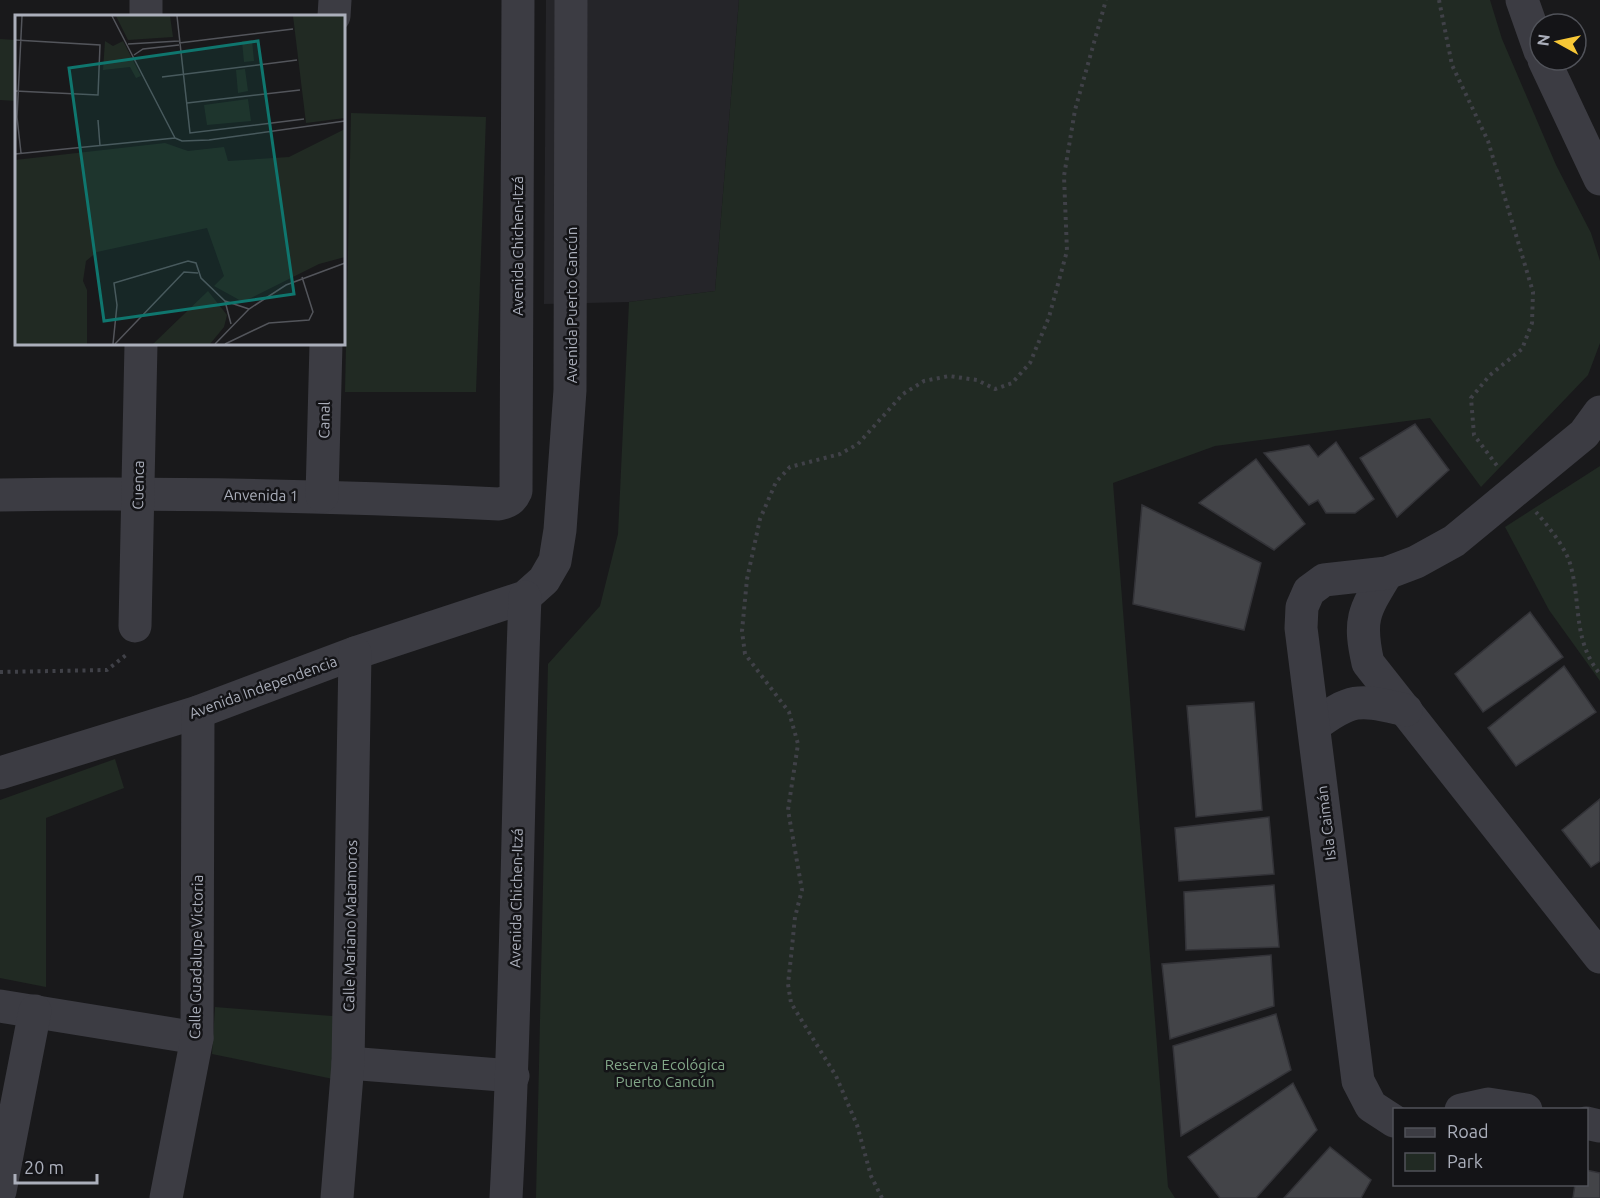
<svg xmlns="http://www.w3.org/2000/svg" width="1600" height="1198" font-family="Ubuntu,sans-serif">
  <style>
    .built { fill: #252529 }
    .green { fill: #212a23 }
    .building { fill: #434448; stroke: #333338; stroke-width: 1.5 }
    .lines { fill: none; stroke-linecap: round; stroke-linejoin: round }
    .path { stroke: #404148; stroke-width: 4; stroke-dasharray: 3 4.5; stroke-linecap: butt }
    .minor { stroke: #3c3c43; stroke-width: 33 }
    .labels { text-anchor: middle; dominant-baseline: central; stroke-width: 5; stroke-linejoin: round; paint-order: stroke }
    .street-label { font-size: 15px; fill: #abafbb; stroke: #141417 }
    .park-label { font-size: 15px; fill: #82a788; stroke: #141417 }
    .inset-road { fill: none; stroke: #53555b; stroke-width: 1.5 }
    .view { fill: #0f766e; fill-opacity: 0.15; stroke: #0f766e; stroke-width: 3 }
    .inset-edge { fill: none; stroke: #abafbb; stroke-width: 3 }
  </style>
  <rect width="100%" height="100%" fill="#19191b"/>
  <path class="built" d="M546 0H739L715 291 629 302 544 304Z"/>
  <g class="green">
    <path d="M739 0H1490L1502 39 1556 165 1591 233 1600 261V343L1588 375 1481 487 1430 418 1215 446 1113 483 1168 1187 1175 1198H536L548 664 600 606 618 534 629 302 715 291Z"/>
    <path d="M0 39 16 40V101L0 100Z"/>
    <path d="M351 113 486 117 476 392H345Z"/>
    <path d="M1600 466V681L1549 610 1505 527Z"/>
    <path d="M115 759 124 788 46 818V987L0 978V800Z"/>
    <path d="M215 1007 345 1017 338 1080 212 1054Z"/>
  </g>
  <g class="building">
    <path d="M1415 424 1449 470 1397 517 1360 458Z"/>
    <path d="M1336 442 1374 499 1355 513H1326L1318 500 1309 505 1264 453 1309 445 1318 457Z"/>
    <path d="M1256 459 1305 524 1274 550 1199 503Z"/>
    <path d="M1142 505 1261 563 1244 630 1133 604Z"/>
    <path d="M1530 612 1563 657 1483 712 1455 674Z"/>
    <path d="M1564 666 1596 712 1516 766 1488 728Z"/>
    <path d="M1254 702 1262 810 1196 817 1187 706Z"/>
    <path d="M1600 799V861L1591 867 1562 830Z"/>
    <path d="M1269 817 1274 874 1179 881 1175 828Z"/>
    <path d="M1274 885 1279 947 1186 950 1184 892Z"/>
    <path d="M1271 955 1274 1006 1170 1039 1162 964Z"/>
    <path d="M1276 1014 1291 1070 1181 1136 1173 1046Z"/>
    <path d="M1293 1083 1317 1130 1256 1198H1220L1188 1157Z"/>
    <path d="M1330 1147 1371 1180 1361 1198H1284Z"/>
    <path d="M1586 1170 1600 1173V1198H1573L1575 1184H1586Z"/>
  </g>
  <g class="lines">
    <g class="path">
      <path d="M1439 0 1452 65 1488 141 1533 292 1532 323 1522 349 1490 375 1471 398 1474 435 1498 467"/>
      <path d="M1536 512C1548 526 1567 549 1571 567 1581 605 1573 641 1600 674"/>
      <path d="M0 672 107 670 126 655"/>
      <path d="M882 1198 871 1176 857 1125 836 1076 791 1003 788 984 791 957 795 917 802 890 788 810 798 744 789 712 745 654 742 631 747 579 760 519 776 482 790 467 840 454 858 444 903 394 924 381 949 376 977 380 995 389 1012 383 1030 363 1049 317 1067 251 1064 176 1075 110 1106 0"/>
    </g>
    <g class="minor">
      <path d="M1522 0 1540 51"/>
      <path d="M146 16V0"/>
      <path d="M334 16 335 0"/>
      <path d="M1544 60 1600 179"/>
      <path d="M0 495C168 492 331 496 499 504 508 502 512 500 516 491L518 0"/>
      <path d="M322 496 326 344"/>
      <path d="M1387 573C1364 611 1358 619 1368 663L1600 957"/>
      <path d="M135 626 141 344"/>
      <path d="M1314 726C1354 696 1360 700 1406 710"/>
      <path d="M0 773 198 712 355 653 525 597 544 580 555 561 560 530 570 390 571 0"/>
      <path d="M0 1006 197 1038"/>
      <path d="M348 1063 513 1076"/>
      <path d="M1461 1110 1488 1104 1526 1110"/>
      <path d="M1394 1121 1371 1106 1358 1081 1301 628 1302 607 1309 591 1324 580 1387 573 1416 562 1454 541 1584 434 1600 412"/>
      <path d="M1586 1123 1600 1126"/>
      <path d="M0 1191 35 1011"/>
      <path d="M166 1198 197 1038 198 712"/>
      <path d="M337 1198 348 1063 355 653"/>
      <path d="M506 1198C517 998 517 798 525 597"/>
    </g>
  </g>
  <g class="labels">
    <g class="street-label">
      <text transform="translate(517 246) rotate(-90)">Avenida Chichen-Itzá</text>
      <text transform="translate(571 305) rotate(-90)">Avenida Puerto Cancún</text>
      <text transform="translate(324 420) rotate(-89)">Canal</text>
      <text transform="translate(138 485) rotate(-89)">Cuenca</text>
      <text transform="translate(261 495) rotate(1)">Anvenida 1</text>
      <text transform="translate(263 687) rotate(-20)">Avenida Independencia</text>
      <text transform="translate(1326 823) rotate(-97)">Isla Caimán</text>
      <text transform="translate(516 898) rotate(-89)">Avenida Chichen-Itzá</text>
      <text transform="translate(350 926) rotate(-89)">Calle Mariano Matamoros</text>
      <text transform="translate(196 957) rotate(-89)">Calle Guadalupe Victoria</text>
    </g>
    <g class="park-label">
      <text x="665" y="1064">Reserva Ecológica<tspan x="665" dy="17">Puerto Cancún</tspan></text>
    </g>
  </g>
  <g transform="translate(15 15)">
    <rect width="330" height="330" fill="#19191b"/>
    <path d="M101 1H155L158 22 113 25ZM278 1H330V103L291 108ZM237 25 239 46 229 47 227 26ZM90 26 98 31 108 26 126 61 121 63 115 52 88 55ZM230 54 233 76 223 78 221 55ZM233 84 236 106 192 110 189 90ZM330 114V242L304 249 228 287 199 271 209 261 192 213 82 237 71 246 68 266 72 275V329H0V145L150 128 173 136 209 132 213 146 274 142ZM193 276 212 300 209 312 195 329H138Z" fill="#212a23"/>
    <path class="inset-road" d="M97 1 160 123M162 1 175 118 289 104M0 25 85 30 83 80 0 76M164 28 278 14M113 29 164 26M119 40 128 34 164 30M147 62 282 45M172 88 285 75M83 105 85 131M160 123 167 126 194 125 330 106M6 138 2 102 7 1M0 139 160 123M210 286 216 309M98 329 102 290 99 268 173 246 181 248 186 263 210 286 234 294M100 329 169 257 183 258M200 329 234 294 271 270 330 248M210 329 254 308 294 305 298 297 287 262"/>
    <path class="view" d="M243 26 279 279 89 306 54 53Z"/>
    <rect width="330" height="330" class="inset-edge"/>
  </g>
  <rect x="1393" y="1108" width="195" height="78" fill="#141417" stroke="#505259" stroke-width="1.5"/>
  <rect x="1405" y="1128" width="30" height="9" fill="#3c3c43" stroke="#505259" stroke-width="1.5"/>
  <text x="1447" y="1138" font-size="18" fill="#abafbb">Road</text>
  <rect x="1405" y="1153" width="30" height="18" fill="#212a23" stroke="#505259" stroke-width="1.5"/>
  <text x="1447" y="1168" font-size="18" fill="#abafbb">Park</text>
  <g transform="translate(1558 42) rotate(278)"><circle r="28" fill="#141417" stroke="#505259" stroke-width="1.5"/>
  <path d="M0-4.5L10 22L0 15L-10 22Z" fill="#f7c736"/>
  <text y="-9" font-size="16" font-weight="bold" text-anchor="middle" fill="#abafbb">N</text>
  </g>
  <path d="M15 1174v9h82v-9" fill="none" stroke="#abafbb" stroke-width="3"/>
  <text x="24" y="1174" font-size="18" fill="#abafbb" stroke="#141417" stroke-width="4.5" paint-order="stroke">20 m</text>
</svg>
